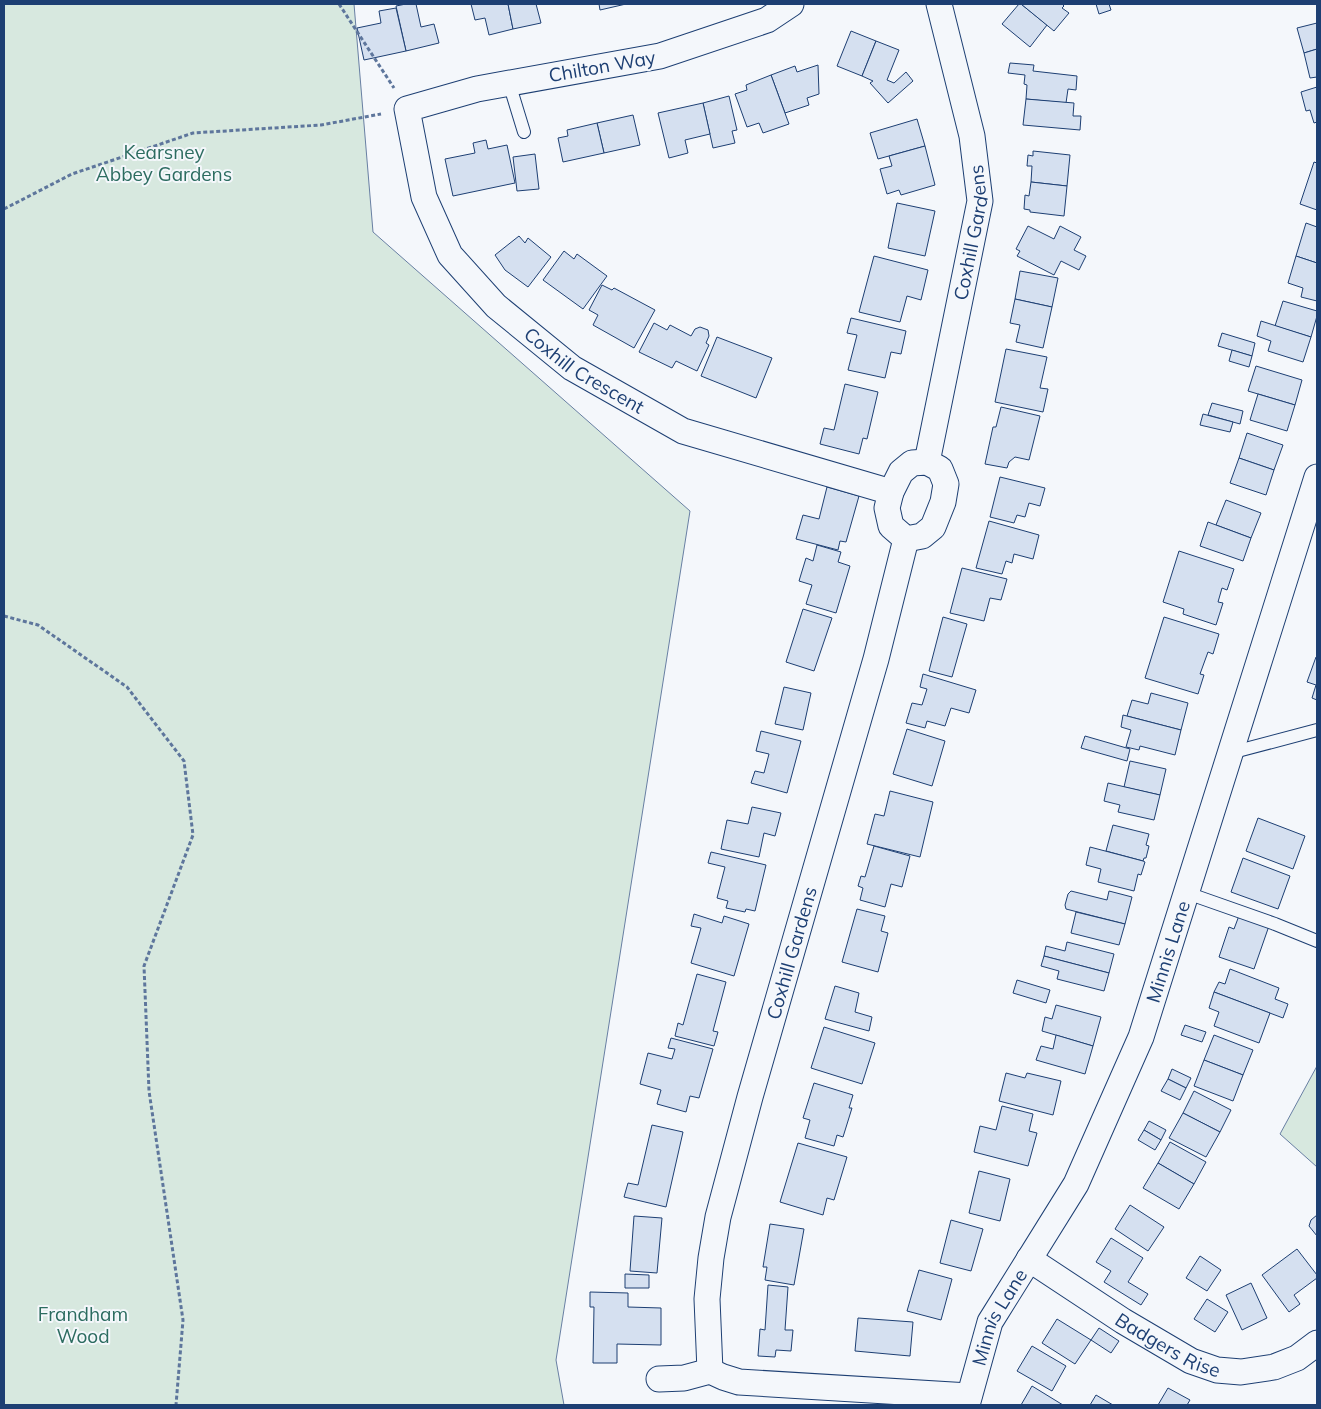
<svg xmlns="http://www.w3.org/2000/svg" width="1321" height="1409" font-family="Mulish,sans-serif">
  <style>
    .green { fill: #d7e8df; stroke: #687fa3 }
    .building { fill: #d5e0f0; stroke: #1d3f73 }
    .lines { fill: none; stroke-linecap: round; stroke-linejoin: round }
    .lane-casing { stroke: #1d3f73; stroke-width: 14 }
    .street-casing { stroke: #1d3f73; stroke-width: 27 }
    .path { stroke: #5e769c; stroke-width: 3; stroke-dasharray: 4 2.5; stroke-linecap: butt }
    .lane { stroke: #f4f7fb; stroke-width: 12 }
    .street { stroke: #f4f7fb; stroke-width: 25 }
    .labels { text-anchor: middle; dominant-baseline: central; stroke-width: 4; stroke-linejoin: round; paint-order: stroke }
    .street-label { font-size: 19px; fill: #1d3f73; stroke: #f4f7fb }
    .park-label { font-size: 19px; fill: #2c6c60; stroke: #f4f7fb }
  </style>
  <rect width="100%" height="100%" fill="#f4f7fb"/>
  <g class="green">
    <path d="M4 4H354L373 232 690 511 556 1360 564 1405H4Z"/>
    <path d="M1317 1066V1167L1280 1134Z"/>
  </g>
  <g class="building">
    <path d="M406 4H416L421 27 434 24 439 43 406 51 396 6Z"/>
    <path d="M471 4H508L513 29 489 35 485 18 475 20Z"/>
    <path d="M508 4H536L541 23 513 29Z"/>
    <path d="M599 4H626L600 10Z"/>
    <path d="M1019 4H1021L1047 25 1030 47 1002 24Z"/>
    <path d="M1021 4H1062L1064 6 1062 8 1069 13 1054 31Z"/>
    <path d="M1096 4H1109L1111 10 1099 14Z"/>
    <path d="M396 8 406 51 364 60 357 28 381 23 379 11Z"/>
    <path d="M1317 23V49L1304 53 1297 28Z"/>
    <path d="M851 31 876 41 862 76 837 66Z"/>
    <path d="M876 41 899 50 887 80 894 83 906 72 913 81 888 103 870 83 873 81 862 76Z"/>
    <path d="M1317 49V77L1310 78 1304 53Z"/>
    <path d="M1010 63 1034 65 1033 71 1077 76 1076 90 1068 89 1066 103 1026 99 1027 85 1024 84 1025 75 1008 73Z"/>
    <path d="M818 65 819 94 807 98 809 105 785 113 771 75 795 66 797 72Z"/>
    <path d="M771 75 789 124 763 133 759 123 747 127 735 94 747 90 746 85Z"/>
    <path d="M1317 87V122L1314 123 1310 110 1306 111 1301 92Z"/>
    <path d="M729 96 737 130 732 131 735 143 713 148 703 103Z"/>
    <path d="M1026 99 1074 103 1073 116H1081L1080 130 1023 125Z"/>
    <path d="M703 103 710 134 685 140 688 153 669 158 658 113Z"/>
    <path d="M633 115 640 145 604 153 597 123Z"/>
    <path d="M917 119 925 146 878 159 870 133Z"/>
    <path d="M597 123 604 153 563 162 558 138 568 136 567 130Z"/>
    <path d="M486 140 488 149 507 145 515 183 453 196 445 159 475 153 473 143Z"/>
    <path d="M925 146 935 185 901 195 899 190 887 194 880 169 892 166 889 156Z"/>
    <path d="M1033 151 1070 155 1067 186 1031 182 1032 166H1027L1028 155 1033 156Z"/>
    <path d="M535 154 539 189 517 191 513 157Z"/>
    <path d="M1314 162 1317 163V210L1300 204Z"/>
    <path d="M1031 182 1067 186 1064 216 1030 212V210L1024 209 1025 195 1029 196Z"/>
    <path d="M897 203 935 211 925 256 888 248Z"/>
    <path d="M1306 223 1317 227V263L1296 256Z"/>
    <path d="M1028 226 1054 239 1060 226 1081 237 1074 250 1086 256 1079 270 1061 261 1054 275 1017 256 1020 251 1016 249Z"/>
    <path d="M519 236 525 243 528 238 551 257 528 287 505 270 495 255Z"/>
    <path d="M564 251 574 259 577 254 607 276 583 309 543 280Z"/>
    <path d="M874 256 928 270 921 300 907 296 900 322 859 312Z"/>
    <path d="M1296 256 1317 263V301L1301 297 1303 288 1288 283Z"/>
    <path d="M1020 271 1058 278 1052 307 1015 299Z"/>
    <path d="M602 285 612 290 614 288 655 310 634 348 593 325 598 315 589 310Z"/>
    <path d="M1015 299 1052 307 1043 348 1016 342 1020 325 1010 323Z"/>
    <path d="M1283 301 1317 311V316L1311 337 1275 326Z"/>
    <path d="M851 318 906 331 901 354 891 352 885 378 848 370 857 335 847 333Z"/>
    <path d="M1261 321 1311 337 1303 362 1268 351 1271 341 1257 336Z"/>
    <path d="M654 323 667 330 670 325 691 336 695 329 700 327 708 330 709 336 706 343 709 345 697 371 676 361 672 368 639 352Z"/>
    <path d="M1222 333 1255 343 1252 356 1218 346Z"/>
    <path d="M717 337 772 358 756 398 701 376Z"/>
    <path d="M1006 349 1047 357 1040 388 1048 389 1043 412 995 402Z"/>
    <path d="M1232 350 1252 356 1249 367 1229 361Z"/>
    <path d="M1256 366 1302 380 1295 405 1248 391Z"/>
    <path d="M845 384 878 392 867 439 863 438 859 454 820 444 824 428 834 430Z"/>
    <path d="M1258 394 1295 405 1287 431 1250 420Z"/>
    <path d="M1212 403 1243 411 1240 424 1208 415Z"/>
    <path d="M1001 407 1040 416 1029 460 1015 457 1009 462 1007 468 985 464 993 427H996Z"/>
    <path d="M1203 414 1233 422 1230 432 1200 425Z"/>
    <path d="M1247 433 1283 445 1274 470 1239 458Z"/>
    <path d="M1239 458 1274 470 1266 495 1230 483Z"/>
    <path d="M1000 477 1045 488 1040 506 1029 503 1025 517 1017 515 1014 523 990 517Z"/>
    <path d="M827 487 859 496 846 542 840 541 838 550 796 539 803 515 819 519Z"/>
    <path d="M1226 500 1261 513 1251 538 1216 525Z"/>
    <path d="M989 521 1039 535 1033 559 1014 554 1012 563 1006 561 1002 574 976 568Z"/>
    <path d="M1208 522 1251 538 1243 561 1200 546Z"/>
    <path d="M817 545 841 552 838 562 850 566 836 613 806 604 812 585 799 581 806 558 813 561Z"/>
    <path d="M1179 551 1234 569 1227 590 1222 588 1218 602 1223 603 1216 625 1183 614 1184 609 1163 602Z"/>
    <path d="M962 568 1007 579 1001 600 990 598 984 621 950 613Z"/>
    <path d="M803 609 832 618 814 671 786 662Z"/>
    <path d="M943 617 967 624 952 677 929 671Z"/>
    <path d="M1164 617 1219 634 1213 654 1208 652 1200 674 1204 675 1198 694 1145 678Z"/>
    <path d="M1316 657H1317V700L1312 698 1316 685 1307 682Z"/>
    <path d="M923 674 976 690 969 713 951 708 945 726 927 721 925 728 906 723 912 703 922 705 927 689 920 687Z"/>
    <path d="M784 687 811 693 803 730 775 724Z"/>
    <path d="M1151 693 1188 703 1181 730 1127 716 1132 700 1148 704Z"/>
    <path d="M1123 715 1181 730 1175 755 1140 746 1139 750 1126 747 1131 730 1121 727Z"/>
    <path d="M907 729 945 741 932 786 893 774Z"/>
    <path d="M761 731 801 741 787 793 751 783 755 771 764 773 769 754 756 751Z"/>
    <path d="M1085 736 1130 749 1127 761 1081 748Z"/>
    <path d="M1130 761 1166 769 1160 795 1124 787Z"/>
    <path d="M1108 783 1160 795 1154 820 1118 812 1120 805 1104 801Z"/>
    <path d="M890 791 933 802 920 857 867 844 875 814 884 816Z"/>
    <path d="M752 807 781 813 775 836 764 833 759 857 721 849 727 820 748 824Z"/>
    <path d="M1258 818 1305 836 1293 869 1246 851Z"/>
    <path d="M1113 825 1149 834 1146 845 1149 846 1146 858H1144L1143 861 1106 851Z"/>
    <path d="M874 846 910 856 902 887 891 884 885 907 860 900 863 888 858 886 861 876 865 877Z"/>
    <path d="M1090 847 1143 861 1145 862 1141 875 1138 874 1134 891 1098 882 1101 869 1086 865Z"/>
    <path d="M711 852 766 865 755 911 746 909 745 912 726 908 728 901 717 898 725 867 708 863Z"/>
    <path d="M1243 858 1290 876 1278 909 1231 892Z"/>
    <path d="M1071 891 1107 900 1109 891 1132 897 1125 924 1066 909 1065 905 1068 894Z"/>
    <path d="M857 909 885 916 881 931 888 933 878 972 842 962Z"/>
    <path d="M1076 912 1125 924 1119 945 1071 933Z"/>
    <path d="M1240 913 1270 923 1254 969 1219 957 1229 927 1234 929Z"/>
    <path d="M694 914 722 923 724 916 749 924 734 976 691 963 701 928 691 926Z"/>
    <path d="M1067 942 1114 954 1109 973 1044 956 1046 946 1065 951Z"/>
    <path d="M1044 956 1109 973 1104 991 1057 979 1059 971 1041 966Z"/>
    <path d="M1230 969 1279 988 1275 999 1288 1004 1283 1018 1214 992 1219 982 1225 984Z"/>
    <path d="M697 974 726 982 713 1031 718 1032 714 1046 675 1036 678 1023 683 1025Z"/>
    <path d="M1017 980 1050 990 1046 1003 1013 993Z"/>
    <path d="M835 986 859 993 855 1012 872 1017 869 1031 825 1019Z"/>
    <path d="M1214 992 1270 1013 1259 1043 1214 1026 1219 1012 1209 1008Z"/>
    <path d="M1056 1005 1101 1017 1093 1046 1042 1031 1045 1017 1052 1019Z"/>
    <path d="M1185 1025 1206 1032 1202 1042 1181 1035Z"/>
    <path d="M824 1027 875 1043 862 1084 811 1068Z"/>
    <path d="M1056 1035 1093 1046 1085 1074 1036 1060 1041 1046 1053 1049Z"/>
    <path d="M1214 1035 1253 1050 1243 1075 1204 1060Z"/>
    <path d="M671 1038 713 1049 699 1098 690 1096 686 1112 657 1104 661 1090 640 1084 648 1053 672 1059 675 1049 668 1048Z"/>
    <path d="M1204 1060 1243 1075 1233 1101 1194 1086Z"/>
    <path d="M1172 1069 1191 1078 1186 1088 1168 1079Z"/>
    <path d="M1006 1073 1025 1078 1027 1073 1061 1081 1053 1115 999 1101Z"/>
    <path d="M1168 1079 1186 1088 1180 1100 1161 1091Z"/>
    <path d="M814 1083 853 1095 849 1108H852L843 1137 837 1135 834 1146 805 1138 810 1120 803 1118Z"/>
    <path d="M1194 1091 1231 1110 1220 1132 1183 1113Z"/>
    <path d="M1002 1106 1033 1114 1029 1131 1037 1133 1028 1166 974 1152 980 1126 996 1130Z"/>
    <path d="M1183 1113 1220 1132 1206 1157 1169 1138Z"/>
    <path d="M1149 1121 1166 1130 1161 1140 1144 1130Z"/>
    <path d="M652 1125 683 1132 666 1207 624 1197 628 1183 638 1185Z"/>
    <path d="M1144 1130 1161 1140 1155 1150 1138 1140Z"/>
    <path d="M1170 1142 1206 1162 1194 1184 1158 1163Z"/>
    <path d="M798 1143 847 1157 834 1200 827 1198 823 1215 780 1202Z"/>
    <path d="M1158 1163 1194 1184 1179 1209 1143 1188Z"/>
    <path d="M979 1171 1010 1179 1000 1221 969 1213Z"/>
    <path d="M1130 1205 1164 1227 1148 1251 1115 1229Z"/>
    <path d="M1317 1215V1236L1309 1226 1311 1220Z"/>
    <path d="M634 1216 662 1218 657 1273 630 1271Z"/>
    <path d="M951 1220 983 1229 971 1271 940 1263Z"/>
    <path d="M770 1224 804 1229 794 1285 765 1280 767 1267H763Z"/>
    <path d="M1111 1238 1143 1258 1128 1282 1148 1294 1141 1305 1104 1282 1111 1271 1096 1262Z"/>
    <path d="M1297 1249 1317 1275V1278L1294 1295 1300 1304 1289 1312 1262 1275Z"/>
    <path d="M1200 1256 1221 1270 1207 1291 1186 1278Z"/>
    <path d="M919 1270 952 1279 941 1320 907 1311Z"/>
    <path d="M625 1274 649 1275V1288H625Z"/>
    <path d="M1251 1283 1267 1318 1242 1330 1226 1295Z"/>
    <path d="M768 1285 788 1287 785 1330H793L791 1351 776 1350 775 1357 758 1356 760 1329 765 1330Z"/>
    <path d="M590 1292 628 1293V1307L661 1308V1345L617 1344V1363H593L594 1307H590Z"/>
    <path d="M1207 1299 1228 1312 1215 1332 1194 1319Z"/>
    <path d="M858 1318 913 1322 910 1356 855 1351Z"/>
    <path d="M1057 1319 1091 1340 1075 1364 1042 1343Z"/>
    <path d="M1099 1328 1119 1341 1111 1353 1091 1340Z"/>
    <path d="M1032 1346 1066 1366 1052 1391 1017 1371Z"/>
    <path d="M1032 1386 1063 1405H1021Z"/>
    <path d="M1168 1388 1190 1400 1187 1405H1158Z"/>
    <path d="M1096 1395 1113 1405H1090Z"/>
  </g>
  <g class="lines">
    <defs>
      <g id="lane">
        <path d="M509 83 524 132"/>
        <path d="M1230 753 1317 730"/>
        <path d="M1187 893 1275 924 1317 941"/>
      </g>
      <g id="street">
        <path id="s1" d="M791 4 767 20 660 56 477 89 407 109 424 197 450 255 496 306 572 368 683 431 891 492"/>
        <path id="s2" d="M927 462 980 201 972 136 939 4"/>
        <path d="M927 462 940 469 946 484 943 502 933 527 922 536 906 539 891 526 887 508 891 492 901 472 912 463Z"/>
        <path id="s3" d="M1029 1259 1123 1321 1191 1361 1217 1370 1241 1372 1274 1367 1297 1358 1317 1343"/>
        <path id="s4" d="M710 1371 707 1299 711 1258 718 1217 750 1097 876 659 906 539"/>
        <path d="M659 1379 684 1378 710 1371 723 1377 739 1382 969 1396"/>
        <path id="s5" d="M967 1405 990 1322 1076 1184 1141 1037 1317 477"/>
      </g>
    </defs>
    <use href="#lane" class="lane-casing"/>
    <use href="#street" class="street-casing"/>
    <g class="path">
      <path d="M339 4 394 88"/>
      <path d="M4 209 72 174 193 133 321 125 381 114"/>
      <path d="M4 616 38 625 127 687 184 761 193 835 144 966 149 1091 183 1320 176 1405"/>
    </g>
    <use href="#lane" class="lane"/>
    <use href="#street" class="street"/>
  </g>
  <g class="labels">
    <g class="street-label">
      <text transform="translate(602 66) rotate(-10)">Chilton Way</text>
      <text stroke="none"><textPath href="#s2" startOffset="234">Coxhill Gardens</textPath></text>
      <text stroke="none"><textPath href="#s1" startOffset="732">Coxhill Crescent</textPath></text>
      <text stroke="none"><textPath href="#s5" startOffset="499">Minnis Lane</textPath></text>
      <text stroke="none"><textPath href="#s4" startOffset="429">Coxhill Gardens</textPath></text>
      <text stroke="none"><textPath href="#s5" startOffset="94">Minnis Lane</textPath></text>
      <text stroke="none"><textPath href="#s3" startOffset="164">Badgers Rise</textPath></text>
    </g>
    <g class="park-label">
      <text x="164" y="152">Kearsney<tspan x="164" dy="22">Abbey Gardens</tspan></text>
      <text x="83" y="1314">Frandham<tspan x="83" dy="22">Wood</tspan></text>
    </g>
  </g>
  <rect width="1321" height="1409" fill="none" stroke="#1d3f73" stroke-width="10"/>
</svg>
